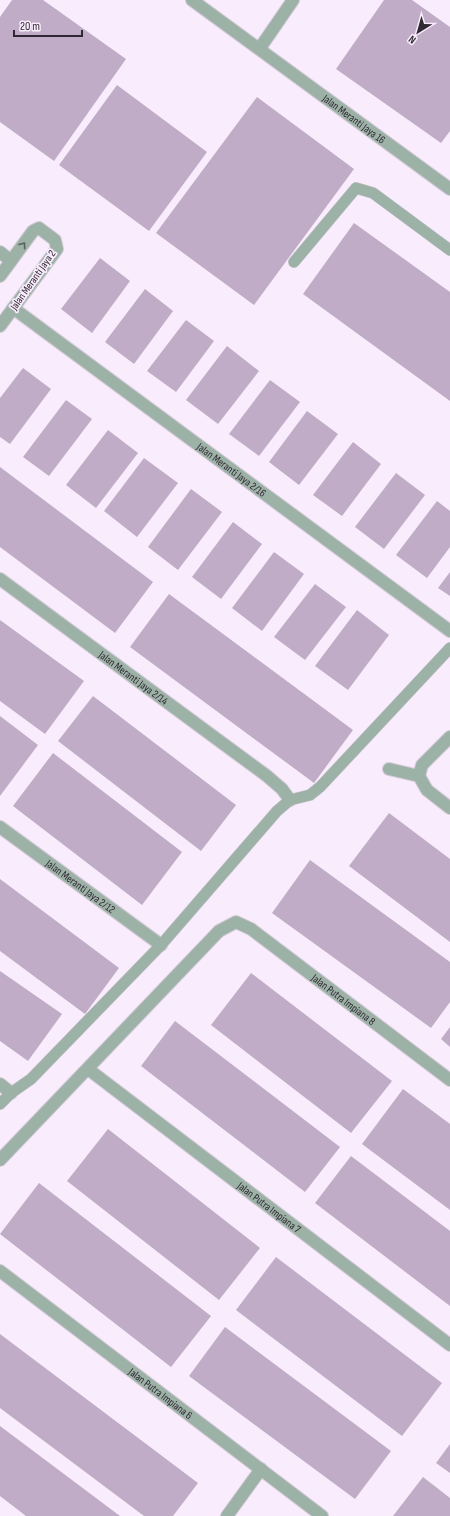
<svg xmlns="http://www.w3.org/2000/svg" width="450" height="1516" font-family="'Sofia Sans Condensed',sans-serif">
  <style>
    .building { fill: #c0acc6 }
    .lines { fill: none; stroke-linecap: round; stroke-linejoin: round }
    .lane-casing { stroke: #d5cad8; stroke-width: 12 }
    .street-casing { stroke: #d5cad8; stroke-width: 14 }
    .lane { stroke: #9db2a7; stroke-width: 11 }
    .street { stroke: #9db2a7; stroke-width: 12 }
    .oneway { stroke: #5c5f61 }
    .labels { text-anchor: middle; dominant-baseline: central; stroke-width: 3.5; stroke-linejoin: round; paint-order: stroke }
    .street-label { font-size: 11px; fill: #302832; stroke: #f9edfd }
  </style>
  <rect width="100%" height="100%" fill="#f9edfd"/>
  <g class="building">
    <path d="M12 0H43L126 59 54 161 0 122V17Z"/>
    <path d="M384 0H412L450 27V131L441 143 336 69Z"/>
    <path d="M117 85 207 152 149 231 59 165Z"/>
    <path d="M257 97 354 169 254 305 156 233Z"/>
    <path d="M354 223 450 292V401L303 294Z"/>
    <path d="M100 258 130 281 92 333 61 309Z"/>
    <path d="M145 289 173 311 134 364 105 342Z"/>
    <path d="M186 320 214 341 176 392 147 371Z"/>
    <path d="M227 346 259 371 218 424 186 400Z"/>
    <path d="M23 368 51 389 10 444 0 437V398Z"/>
    <path d="M270 380 300 402 259 456 229 434Z"/>
    <path d="M66 400 92 419 49 476 23 457Z"/>
    <path d="M307 411 338 434 299 485 269 462Z"/>
    <path d="M108 430 138 453 96 508 66 485Z"/>
    <path d="M353 442 381 464 342 516 313 495Z"/>
    <path d="M144 458 178 483 137 537 104 511Z"/>
    <path d="M0 467 153 582 115 633 0 547Z"/>
    <path d="M396 473 425 495 384 549 355 527Z"/>
    <path d="M191 489 222 512 178 570 148 547Z"/>
    <path d="M437 501 450 511V547L427 578 396 555Z"/>
    <path d="M233 522 262 544 221 599 192 577Z"/>
    <path d="M274 552 304 574 262 631 232 608Z"/>
    <path d="M450 572V596L438 588Z"/>
    <path d="M315 584 346 607 305 660 274 637Z"/>
    <path d="M169 594 353 730 314 783 130 647Z"/>
    <path d="M357 610 389 635 348 690 315 666Z"/>
    <path d="M0 620 84 681 45 734 0 701Z"/>
    <path d="M93 696 236 805 201 851 58 741Z"/>
    <path d="M0 716 38 745 0 796Z"/>
    <path d="M53 753 182 852 142 905 13 806Z"/>
    <path d="M389 813 450 859V942L349 866Z"/>
    <path d="M310 860 450 962V1002L431 1028 272 913Z"/>
    <path d="M0 879 119 968 85 1014 0 951Z"/>
    <path d="M0 971 62 1014 28 1061 0 1041Z"/>
    <path d="M251 973 392 1081 351 1133 211 1025Z"/>
    <path d="M175 1021 340 1147 305 1192 141 1066Z"/>
    <path d="M450 1027V1047L441 1039Z"/>
    <path d="M403 1089 450 1124V1210L362 1144Z"/>
    <path d="M108 1129 260 1248 219 1300 67 1181Z"/>
    <path d="M351 1156 450 1231V1306L315 1203Z"/>
    <path d="M39 1183 211 1316 171 1367 0 1234Z"/>
    <path d="M276 1257 442 1383 402 1436 236 1310Z"/>
    <path d="M225 1327 391 1451 355 1499 189 1376Z"/>
    <path d="M0 1334 198 1483 173 1516H144L0 1408Z"/>
    <path d="M0 1426 120 1516H26L0 1496Z"/>
    <path d="M450 1444V1473L436 1463Z"/>
    <path d="M423 1477 450 1498V1516H393Z"/>
  </g>
  <g class="lines">
    <defs>
      <g id="lane">
        <path d="M294 262 356 188 373 193 450 250"/>
        <path d="M0 1104 11 1093 31 1079 161 945 277 811 290 800 310 795 320 787 450 648"/>
      </g>
      <g id="street">
        <path id="s1" d="M192 0 450 189"/>
        <path d="M260 48 293 0"/>
        <path d="M0 252 11 261"/>
        <path d="M0 276 33 231 39 228 55 240 57 249 0 326"/>
        <path id="s2" d="M13 308 450 631"/>
        <path id="s3" d="M0 579 267 776 282 789 290 800"/>
        <path d="M389 769 419 776 427 790 450 808"/>
        <path d="M419 776 422 765 450 737"/>
        <path id="s4" d="M0 827 161 945"/>
        <path id="s5" d="M88 1069 450 1345"/>
        <path d="M0 1084 11 1093"/>
        <path id="s6" d="M0 1160 219 931 236 922 251 929 450 1080"/>
        <path id="s7" d="M0 1271 322 1516"/>
        <path d="M227 1516 261 1469"/>
      </g>
    </defs>
    <use href="#lane" class="lane-casing"/>
    <use href="#street" class="street-casing"/>
    <use href="#lane" class="lane"/>
    <use href="#street" class="street"/>
  </g>
  <defs><path id="oneway-chevron" d="M-2-3.5L2.5 0L-2 3.5" fill="none" stroke-width="1.6" stroke-linecap="round" stroke-linejoin="round"/></defs>
  <use class="oneway" href="#oneway-chevron" transform="translate(23 245) rotate(-54)"/>
  <g class="labels">
    <g class="street-label">
      <text stroke="none"><textPath href="#s1" startOffset="201">Jalan Meranti Jaya 16</textPath></text>
      <text transform="translate(33 280) rotate(-55)">Jalan Meranti Jaya 2</text>
      <text stroke="none"><textPath href="#s2" startOffset="272">Jalan Meranti Jaya 2/16</textPath></text>
      <text stroke="none"><textPath href="#s3" startOffset="166">Jalan Meranti Jaya 2/14</textPath></text>
      <text stroke="none"><textPath href="#s4" startOffset="100">Jalan Meranti Jaya 2/12</textPath></text>
      <text stroke="none"><textPath href="#s6" startOffset="469">Jalan Putra Impiana 8</textPath></text>
      <text stroke="none"><textPath href="#s5" startOffset="228">Jalan Putra Impiana 7</textPath></text>
      <text stroke="none"><textPath href="#s7" startOffset="202">Jalan Putra Impiana 6</textPath></text>
    </g>
  </g>
  <g transform="translate(418 32) rotate(217)" stroke="#f9edfd" stroke-width="3" paint-order="stroke">
  <path d="M0-3L7 15L0 10L-7 15Z" fill="#302832"/>
  <text y="-6" font-size="11" font-weight="bold" text-anchor="middle" fill="#302832">N</text>
  </g>
  <path d="M14 30v6h68v-6" fill="none" stroke="#302832" stroke-width="2"/>
  <text x="20" y="30" font-size="12" fill="#302832" stroke="#f9edfd" stroke-width="3" paint-order="stroke">20 m</text>
</svg>
